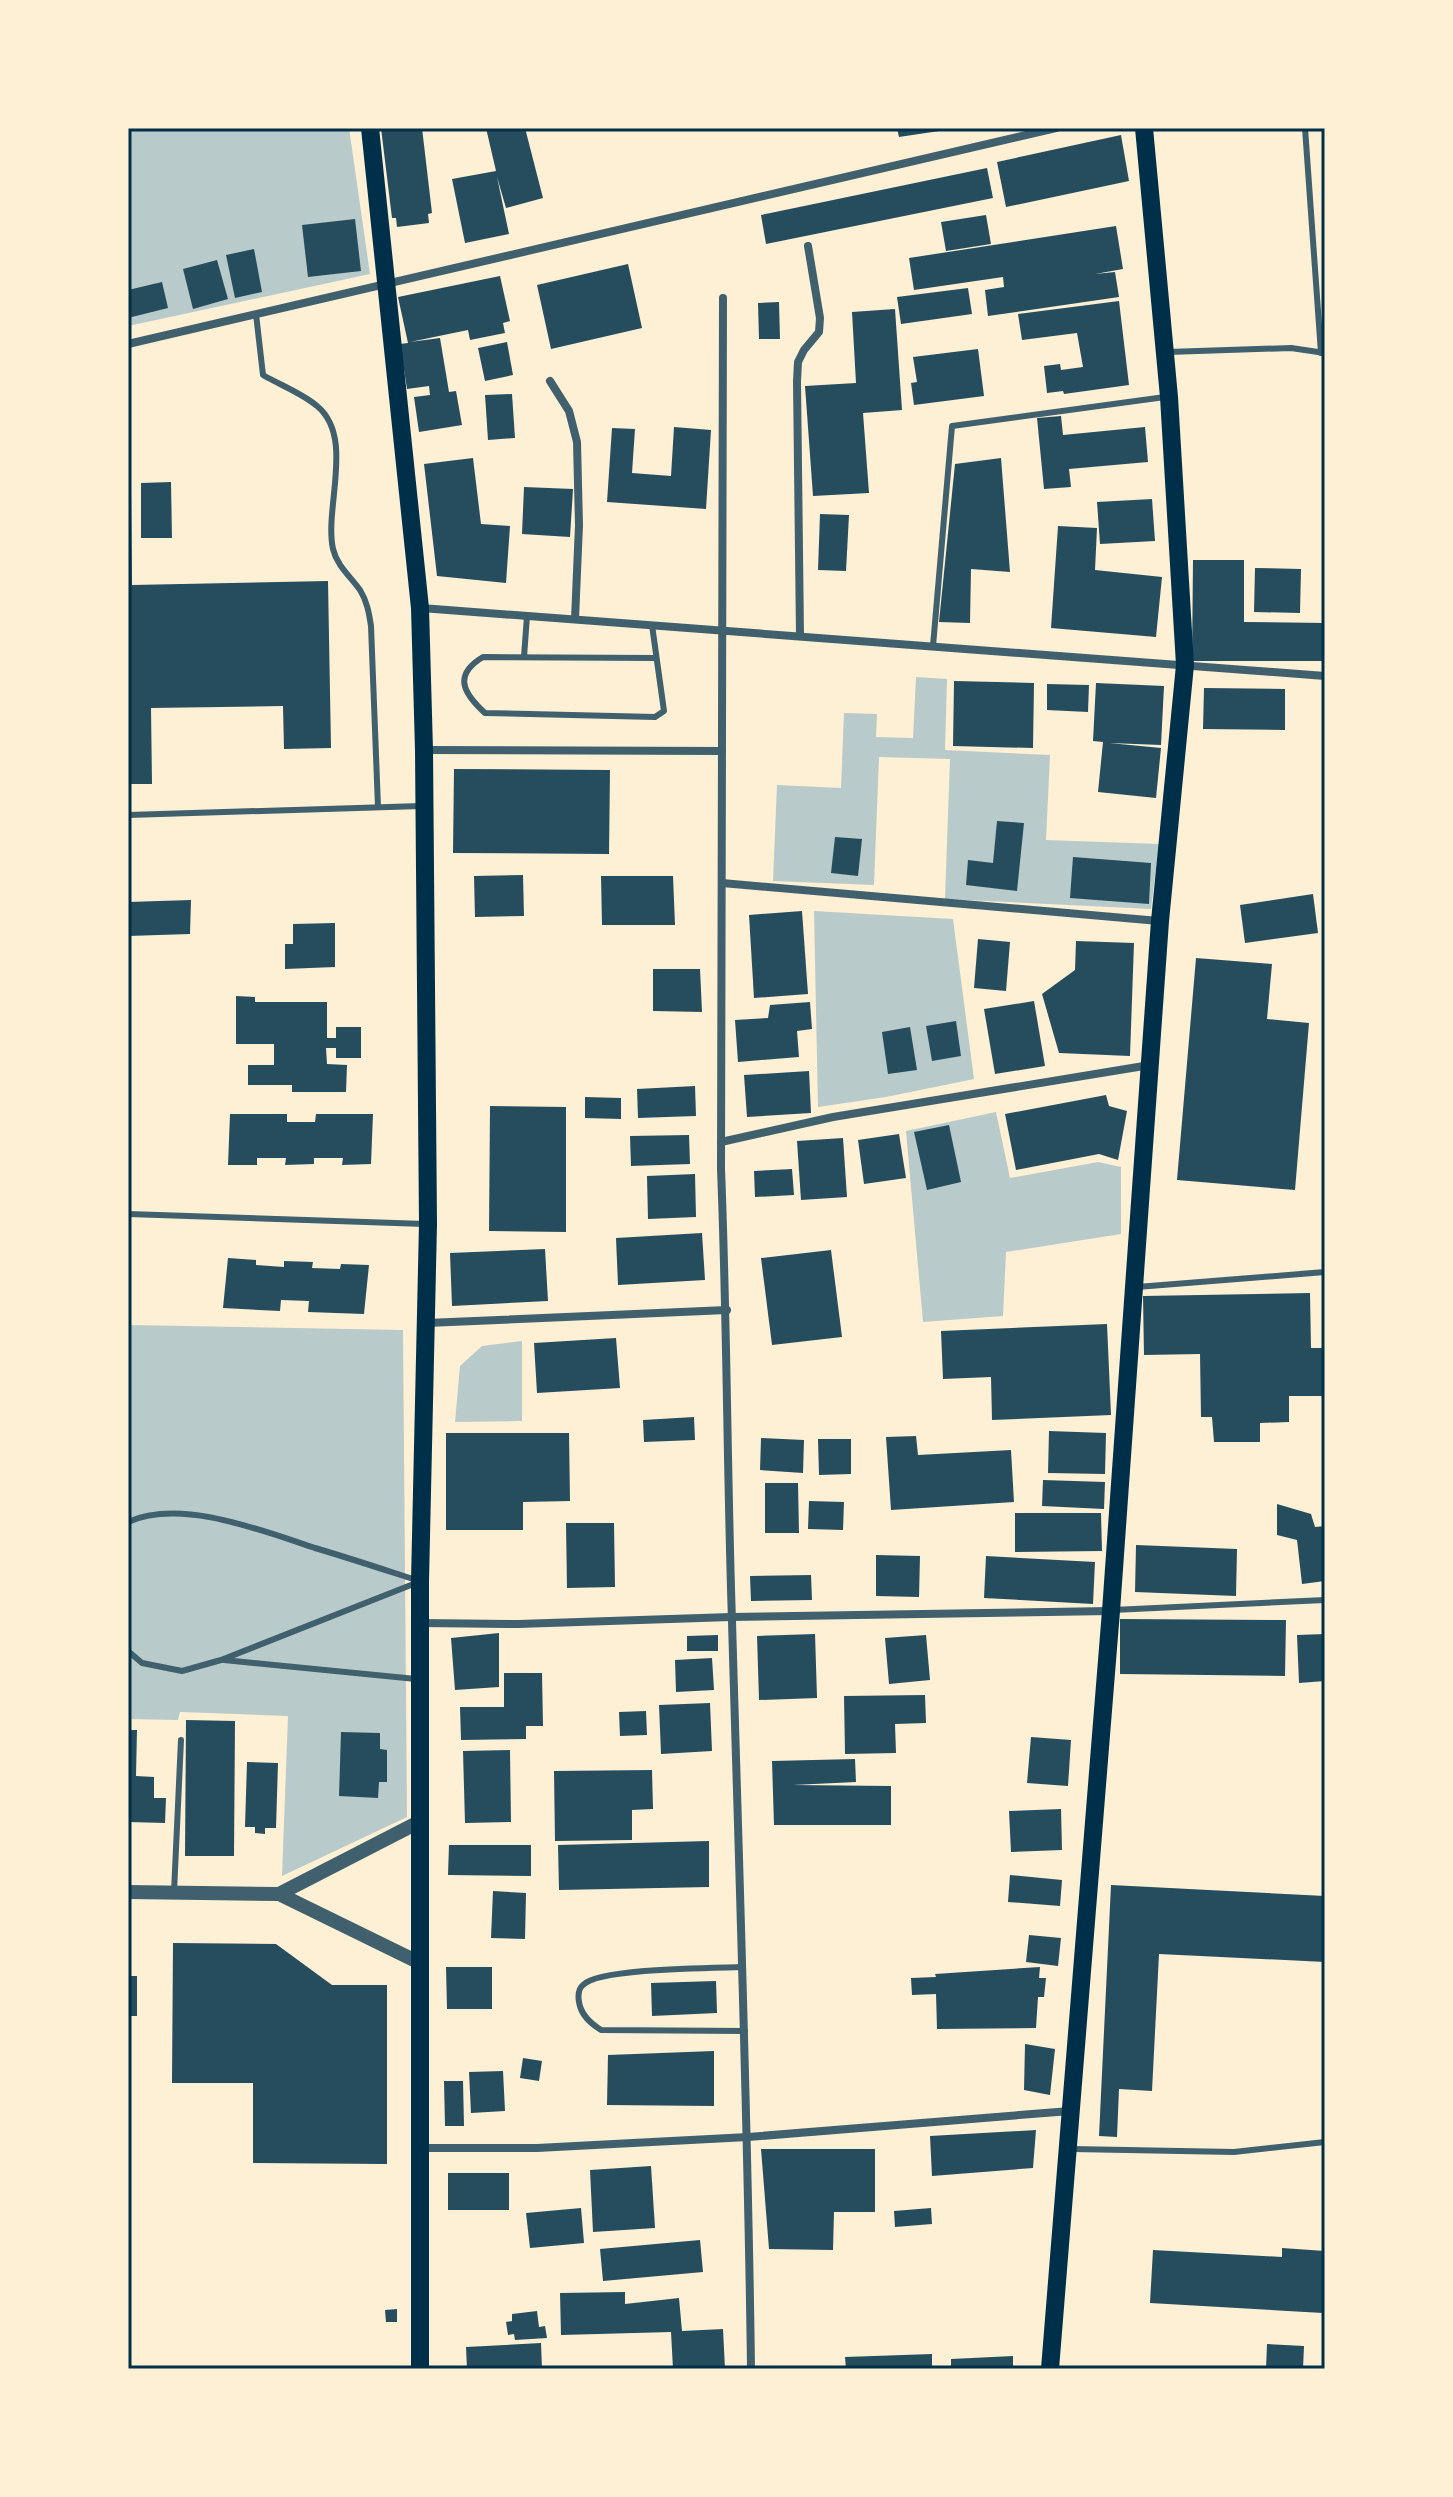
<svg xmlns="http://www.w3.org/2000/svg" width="1453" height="2497" font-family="Commissioner,sans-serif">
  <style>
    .green { fill: #b9caca }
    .building { fill: #264d5e }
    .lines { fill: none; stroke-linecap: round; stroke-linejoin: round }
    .service { stroke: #3f606c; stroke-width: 6 }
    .minor { stroke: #3f606c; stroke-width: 8 }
    .tertiary { stroke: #3f606c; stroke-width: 14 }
    .trunk { stroke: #003049; stroke-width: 18 }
    .neatline { fill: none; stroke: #003049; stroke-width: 3 }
  </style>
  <rect width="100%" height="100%" fill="#fdf0d5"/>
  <g class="green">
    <path d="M128 128H349L370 274 128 326Z"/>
    <path d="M916 677 947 679 945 750 1050 755 1046 840 1159 844 1151 909 945 899 950 759 879 757 874 885 773 881 777 785 841 788 844 713 877 714 876 737 913 738Z"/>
    <path d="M814 911 953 919 974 1079 886 1097 818 1107Z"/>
    <path d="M996 1112 1010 1178 1098 1162 1121 1167V1234L1006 1252 1003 1316 923 1322 906 1131Z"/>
    <path d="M128 1325 403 1330 407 1817 282 1876 288 1716 180 1712 178 1720 128 1719Z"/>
    <path d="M522 1341V1421L455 1422 460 1366 482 1346Z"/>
  </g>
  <g class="building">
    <path d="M381 128H422L432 213 428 214 429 223 397 227 396 218H392Z"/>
    <path d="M486 128H525L543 198 506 208 497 177 509 234 465 243 452 179 496 171Z"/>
    <path d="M897 128H946V130L899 137Z"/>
    <path d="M1121 135 1129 181 1006 207 997 162Z"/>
    <path d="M987 168 993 198 766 244 761 215Z"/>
    <path d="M986 215 991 244 946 251 941 222Z"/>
    <path d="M355 219 361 271 308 277 302 225Z"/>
    <path d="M1116 226 1123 269 1095 274 1115 272 1119 297 988 316 985 290 1004 287 1003 277 914 290 909 258Z"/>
    <path d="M254 249 262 292 235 298 226 255Z"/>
    <path d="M217 260 228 299 193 309 183 269Z"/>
    <path d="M628 264 642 328 551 349 537 285Z"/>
    <path d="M500 276 510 321 503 323 505 333 470 340 468 330 410 342 440 338 449 392 456 391 462 425 419 432 414 397 430 395 429 386 407 389 400 344 408 343 398 297Z"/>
    <path d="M162 282 168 308 128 318V290Z"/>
    <path d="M968 288 972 314 901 324 897 297Z"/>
    <path d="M1119 301 1129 385 1064 394 1063 391 1047 393 1044 366 1060 364 1061 370 1083 367 1077 333 1022 340 1018 314Z"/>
    <path d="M779 302 780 339H759L758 303Z"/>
    <path d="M895 309 902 410 863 413 869 493 813 496 805 386 856 383 852 312Z"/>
    <path d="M507 342 513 375 485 381 478 348Z"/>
    <path d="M978 349 984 396 914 405 911 383 917 382 913 357Z"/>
    <path d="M512 394 515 438 488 440 485 395Z"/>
    <path d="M1061 416 1063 435 1145 427 1148 462 1069 469 1071 487 1044 489 1037 418Z"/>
    <path d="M674 427 711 430 706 509 607 502 612 428 635 429 632 473 671 476Z"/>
    <path d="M473 458 481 524 510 526 506 583 437 576 424 464Z"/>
    <path d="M1001 458 1010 572 971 569 970 623 939 622 955 464Z"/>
    <path d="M171 482 172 538H141V483Z"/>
    <path d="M524 487 573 489 570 537 522 534Z"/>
    <path d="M128 494H131L132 585 328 581 331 748 284 749 283 706 151 708 152 784H128Z"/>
    <path d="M1152 499 1155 541 1100 544 1097 502Z"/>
    <path d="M820 514 849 515 846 571 818 570Z"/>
    <path d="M1058 526 1097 528 1095 570 1162 577 1156 637 1051 628Z"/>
    <path d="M1193 560H1244V622L1325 623V661H1192Z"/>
    <path d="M1255 568 1301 569 1300 613 1254 612Z"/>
    <path d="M954 681 1034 683 1033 748 953 746Z"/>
    <path d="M1096 683 1164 686 1161 745 1109 743 1161 748 1156 798 1098 792 1103 742 1093 741Z"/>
    <path d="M1047 684 1089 685 1088 712 1047 710Z"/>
    <path d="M1204 688 1285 689V730L1203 729Z"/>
    <path d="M454 769 610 770 609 854 453 853Z"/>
    <path d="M997 821 1024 823 1017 891 966 885 968 860 993 863Z"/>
    <path d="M835 837 862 839 858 876 831 873Z"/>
    <path d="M1073 857 1151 863 1149 904 1070 898Z"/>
    <path d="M523 875 524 916 475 917 474 876Z"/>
    <path d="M601 876H673L675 925H602Z"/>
    <path d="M1313 894 1318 933 1245 943 1240 905Z"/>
    <path d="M191 900 190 934 128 936V902Z"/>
    <path d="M802 911 808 994 754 998 749 915Z"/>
    <path d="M335 923V967L285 969V944H293V924Z"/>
    <path d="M978 939 1010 942 1006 991 974 988Z"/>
    <path d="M1076 941 1134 943 1130 1056 1059 1053 1042 994 1075 970Z"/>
    <path d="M1196 958 1272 964 1267 1019 1309 1023 1295 1190 1177 1180Z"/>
    <path d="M653 969H700L702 1012 653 1011Z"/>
    <path d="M236 996 255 997V1002H327V1038H336V1027H361V1058H336V1048H326L327 1064 347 1065 346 1092H292V1085H248V1065H274V1044H236Z"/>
    <path d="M1034 1001 1045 1066 995 1074 984 1009Z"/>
    <path d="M810 1002 812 1029 797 1031 799 1057 738 1062 735 1020 768 1018 770 1005Z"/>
    <path d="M956 1021 961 1056 932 1061 926 1026Z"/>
    <path d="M910 1027 917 1070 888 1074 882 1032Z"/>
    <path d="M809 1071 811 1113 747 1117 744 1075Z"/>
    <path d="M695 1086 696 1116 638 1118 637 1089Z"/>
    <path d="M1106 1095 1109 1106 1127 1111 1118 1160 1099 1154 1016 1170 1005 1114Z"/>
    <path d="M585 1097 621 1098V1119L585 1118Z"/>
    <path d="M490 1106 566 1107V1232L489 1231Z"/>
    <path d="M230 1114H287V1122H315L316 1114H373L371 1164 342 1165 343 1158H314V1164L285 1165 286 1158H257V1165H228Z"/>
    <path d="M949 1125 961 1182 927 1190 914 1132Z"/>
    <path d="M899 1134 906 1178 864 1184 858 1140Z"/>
    <path d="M689 1135 690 1164 631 1166 630 1136Z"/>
    <path d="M843 1138 847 1197 801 1200 797 1141Z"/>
    <path d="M792 1169 794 1195 755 1197 754 1171Z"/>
    <path d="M695 1174 696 1217 648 1219 647 1176Z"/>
    <path d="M702 1233 705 1280 618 1285 616 1238Z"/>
    <path d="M545 1249 548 1301 452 1306 450 1253Z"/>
    <path d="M831 1250 842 1337 772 1345 761 1258Z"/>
    <path d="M228 1258 256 1260V1265L284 1267V1261L313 1262 312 1268 340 1269 341 1264 369 1265 364 1314 308 1312 309 1301 281 1300 280 1311 223 1308Z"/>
    <path d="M1310 1293 1311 1348H1325V1396H1289V1422L1260 1423V1442H1214L1212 1417H1201L1200 1354 1144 1355 1143 1296Z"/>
    <path d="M1107 1324 1111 1415 992 1420 991 1377 943 1379 941 1331Z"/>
    <path d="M616 1338 620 1388 537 1393 534 1343Z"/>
    <path d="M694 1417 695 1440 644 1442 643 1420Z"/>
    <path d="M1049 1431 1106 1433 1105 1474 1048 1473Z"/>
    <path d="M446 1433H569L570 1501 523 1502V1530H446Z"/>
    <path d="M916 1436 918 1455 1011 1450 1014 1502 891 1510 886 1437Z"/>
    <path d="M761 1438 804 1440 803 1473 760 1470Z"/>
    <path d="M818 1439H851V1474L819 1475Z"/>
    <path d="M1043 1480 1105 1482 1104 1509 1042 1506Z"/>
    <path d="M765 1483H798L799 1533H765Z"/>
    <path d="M809 1501 844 1502 843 1530 808 1529Z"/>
    <path d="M1277 1504 1311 1514 1315 1527 1325 1526V1581L1302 1584 1297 1540 1277 1535Z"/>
    <path d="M1015 1513H1101L1102 1551 1015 1552Z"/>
    <path d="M566 1523H614L615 1587 567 1588Z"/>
    <path d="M1136 1545 1237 1549 1236 1596 1135 1592Z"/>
    <path d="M876 1555 920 1556 919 1597 876 1596Z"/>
    <path d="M986 1556 1095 1562 1093 1604 984 1598Z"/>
    <path d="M811 1575 812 1600 751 1601 750 1576Z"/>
    <path d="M1120 1619 1286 1620 1285 1676 1120 1674Z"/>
    <path d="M499 1633V1687L455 1690 451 1638Z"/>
    <path d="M815 1634 817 1698 759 1700 757 1636Z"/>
    <path d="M1325 1634V1681L1299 1683 1297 1635Z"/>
    <path d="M718 1635V1651H687V1636Z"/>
    <path d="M926 1635 930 1680 889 1684 885 1638Z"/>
    <path d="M712 1658 714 1690 676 1692 675 1660Z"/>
    <path d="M504 1673H542L543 1726H526V1739L461 1740 460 1707H504Z"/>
    <path d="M925 1695 926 1723 895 1724 896 1753 845 1754 844 1696Z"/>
    <path d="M710 1703 712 1751 661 1754 659 1705Z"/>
    <path d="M646 1711 647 1735 620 1736 619 1712Z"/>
    <path d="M186 1720 235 1721 234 1856H185Z"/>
    <path d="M128 1730H137L136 1776 154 1777V1798H166L165 1823 128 1822Z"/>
    <path d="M341 1732 380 1733V1749L387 1750V1782H379L378 1798 339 1796Z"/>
    <path d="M1031 1737 1071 1740 1068 1786 1027 1783Z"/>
    <path d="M510 1750 511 1822 465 1823 463 1751Z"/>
    <path d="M855 1759 856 1782 793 1785 891 1786V1825H774L772 1761Z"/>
    <path d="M247 1762 278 1763 276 1828H265V1834L255 1833V1827H245Z"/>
    <path d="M652 1770 653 1809 632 1810V1840L555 1841 554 1771Z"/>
    <path d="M1061 1809 1062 1850 1011 1852 1009 1811Z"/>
    <path d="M709 1841V1887L559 1890 558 1845Z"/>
    <path d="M449 1845H531V1876L448 1875Z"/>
    <path d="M1010 1875 1062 1880 1060 1906 1008 1902Z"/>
    <path d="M1111 1885 1325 1896V1962L1159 1954 1152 2091 1119 2089 1117 2137 1099 2136Z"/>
    <path d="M493 1891 526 1893 525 1939 491 1938Z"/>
    <path d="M1029 1935 1061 1938 1058 1966 1026 1962Z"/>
    <path d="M173 1943 276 1944 332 1985H387V2164L253 2163V2083H172Z"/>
    <path d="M446 1967H492V2009H447Z"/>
    <path d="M1040 1967 1039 1978H1046L1044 1997H1038L1036 2028 937 2029 936 1994 912 1995 911 1978 936 1977 935 1974Z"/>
    <rect x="128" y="1976" width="9" height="40"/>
    <path d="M716 1981 717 2013 652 2016 651 1983Z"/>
    <path d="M1025 2044 1055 2049 1050 2095 1024 2090Z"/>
    <path d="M714 2051V2106L607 2105 608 2055Z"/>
    <path d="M523 2058 542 2061 539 2081 520 2078Z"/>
    <path d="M503 2071 505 2111 471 2113 469 2072Z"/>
    <path d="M444 2081H463L464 2126H445Z"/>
    <path d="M1036 2130 1033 2168 932 2176 930 2136Z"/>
    <path d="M761 2149H875V2212H834L833 2250 769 2249Z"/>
    <path d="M651 2166 655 2228 593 2232 590 2170Z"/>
    <rect x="448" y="2173" width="61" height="37"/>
    <path d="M581 2208 584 2243 530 2248 526 2213Z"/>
    <path d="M931 2208 932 2224 895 2227 894 2211Z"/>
    <path d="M700 2240 703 2272 603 2281 600 2249Z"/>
    <path d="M1282 2248 1325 2251 1323 2313 1150 2303 1153 2250 1282 2257Z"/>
    <path d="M625 2292V2304L679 2298 682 2331 723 2329 725 2369H673L671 2332 561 2335 560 2293Z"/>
    <path d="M397 2309V2322H386L385 2310Z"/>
    <path d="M537 2311 539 2327 545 2326 547 2338 515 2340 514 2334 508 2335 506 2322 512 2321V2314Z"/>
    <path d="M541 2343 542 2369H467L466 2347Z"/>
    <path d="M1267 2344 1304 2346 1303 2369H1266Z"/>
    <path d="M932 2354V2369H846L845 2357Z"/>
    <path d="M1013 2356V2369H951V2359Z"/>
  </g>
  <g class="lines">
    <g class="service">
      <path d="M1305 128 1321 353"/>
      <path d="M256 314 263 375C280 385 302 393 317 406 355 437 324 508 333 549 337 566 351 577 360 590 367 601 369 613 371 626L378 807"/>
      <path d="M1168 352 1291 348 1325 353"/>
      <path d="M652 625 664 711 655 717 485 713C463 693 453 675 483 657L656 658"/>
      <path d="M933 646 952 426 1165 397"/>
      <path d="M524 657 527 616"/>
      <path d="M128 815 421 806"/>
      <path d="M128 1214 425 1224"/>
      <path d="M1137 1287 1325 1272"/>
      <path d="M128 1522C181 1498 263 1531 315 1548 349 1558 382 1569 416 1580"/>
      <path d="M1113 1610 1325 1600"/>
      <path d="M128 1651 142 1663 182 1671 221 1660 416 1583"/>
      <path d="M224 1660 416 1679"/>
      <path d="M174 1892 181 1740"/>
      <path d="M742 1967C715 1968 598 1968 583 1985 578 1989 578 1996 579 2002 581 2015 590 2023 601 2030L745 2031"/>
      <path d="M1072 2149 1234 2152 1325 2142"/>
    </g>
    <g class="minor">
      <path d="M723 298 721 1169C727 1320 727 1470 732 1621 739 1870 748 2120 751 2369"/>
      <path d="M128 344 1056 128"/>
      <path d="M550 381 569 411 577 442 579 525 575 619"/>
      <path d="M421 608 1325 676"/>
      <path d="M800 636 797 381 798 362 804 350 819 332 820 318 808 246"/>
      <path d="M425 750 722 751"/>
      <path d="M722 883 1159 921"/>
      <path d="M721 1142 833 1117 1150 1065"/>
      <path d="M427 1323 727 1310"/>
      <path d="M420 1623 518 1624 731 1617 1110 1611"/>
      <path d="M421 2148H537L748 2137 1070 2111"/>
    </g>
    <g class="tertiary">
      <path d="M128 1892 279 1894 420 1963"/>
      <path d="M279 1894 419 1822"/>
    </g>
    <g class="trunk">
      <path d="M370 128 420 608 424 750 428 1224 420 1581V2369"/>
      <path d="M1050 2369 1111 1611 1160 921 1185 665 1169 397 1144 128"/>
    </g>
  </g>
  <rect width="1453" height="2497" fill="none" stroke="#fdf0d5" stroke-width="260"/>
  <rect x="130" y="130" width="1193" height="2237" class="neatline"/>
</svg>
